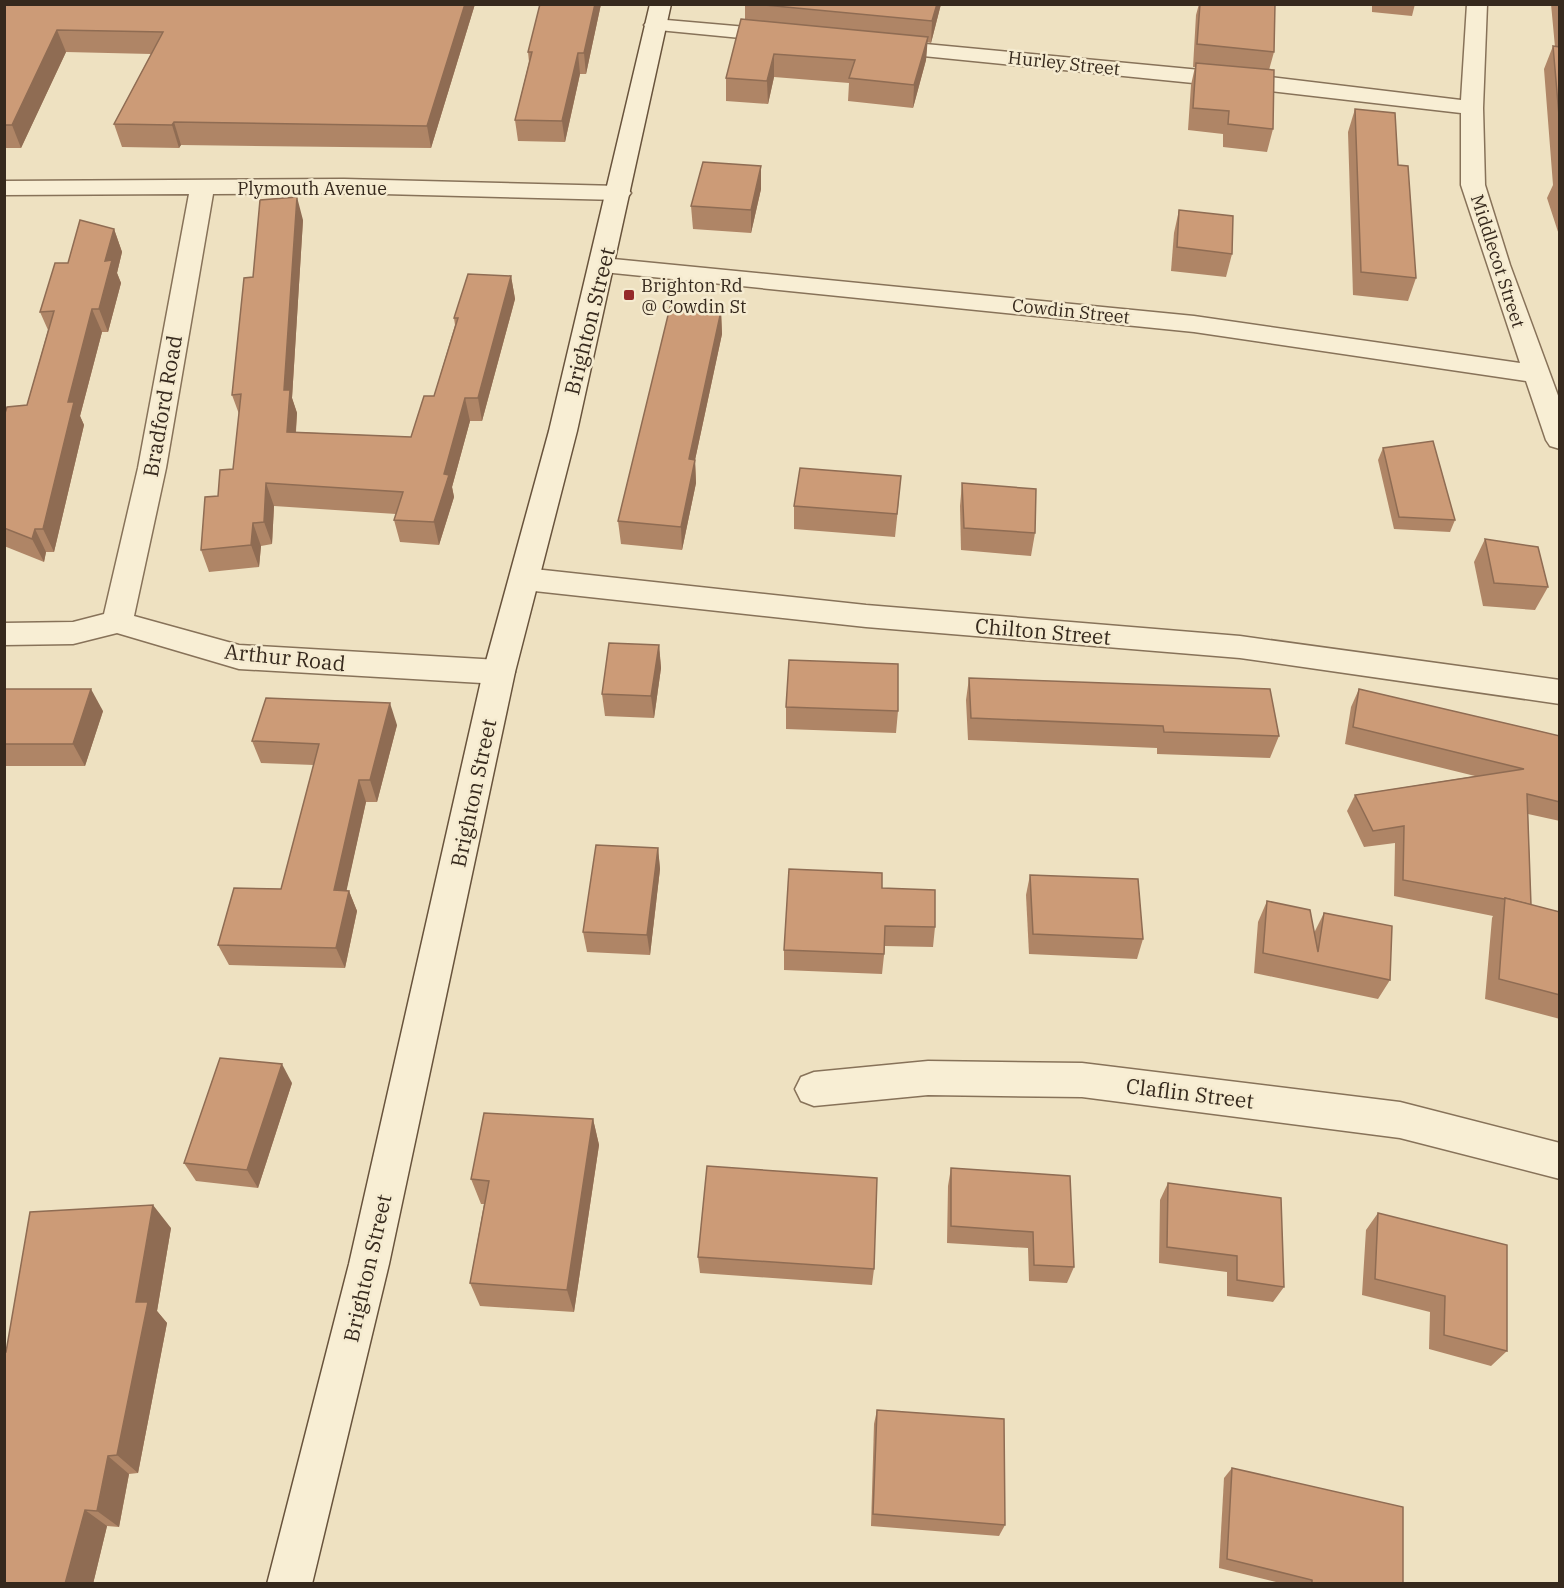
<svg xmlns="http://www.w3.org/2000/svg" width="1564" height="1588" font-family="'IBM Plex Serif',serif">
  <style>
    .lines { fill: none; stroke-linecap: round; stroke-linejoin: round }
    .minor-casing { stroke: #877259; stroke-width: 3 }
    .secondary-casing { stroke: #68533c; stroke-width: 3 }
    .minor { fill: #f8eed4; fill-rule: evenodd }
    .secondary { fill: #f8eed4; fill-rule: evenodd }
    .wall { fill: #af8566 }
    .shaded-wall { fill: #8f6c53 }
    .building { fill: #cc9b77; stroke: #8f6c53; stroke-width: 1.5 }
    .poi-dot { fill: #952929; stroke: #f5ebd0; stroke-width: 2 }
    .labels { text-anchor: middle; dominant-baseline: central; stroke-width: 5; stroke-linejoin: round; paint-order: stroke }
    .far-street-label { font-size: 18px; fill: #36291d; stroke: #f5ebd0 }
    .far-poi-label { font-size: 18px; fill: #36291d; stroke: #f5ebd0; text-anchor: start }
    .street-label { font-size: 21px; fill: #36291d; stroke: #f5ebd0 }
  </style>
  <rect width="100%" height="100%" fill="#eee1c1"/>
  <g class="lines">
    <defs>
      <g id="minor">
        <path d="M1467 4H1487L1483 108 1485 185 1510 265 1560 401V449L1550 446 1546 440 1526 381 1194 332 603 272 594 270 591 265 594 260 603 258 1194 316 1520 363 1461 185V113L1253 89 883 52 875 51 872 46 875 41 883 40 1253 75 1461 100Z"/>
        <path d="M655 19 781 30 789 31 792 36 789 41 781 42 648 29 644 25 648 21Z"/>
        <path d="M344 179 619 186 627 188 631 193 627 198 619 200 344 193 213 194 166 468 134 616 239 645 499 660 510 664 515 672 510 680 499 684 239 669 117 633 73 644 4 645V623L73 622 104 614 138 468 189 194 4 195V181Z"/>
        <path d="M525 568 866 605 1240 636 1560 680V704L1240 658 866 627 525 590 515 587 510 579 515 571Z"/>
        <path d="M928 1061 1082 1063 1400 1102 1560 1143V1179L1400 1138 1082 1097 928 1095 814 1106 801 1101 795 1089 801 1077 814 1072Z"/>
      </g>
      <path id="secondary" d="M650 4H671L577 431 515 672 389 1264 312 1584H267L349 1264 483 672 549 431Z"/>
    </defs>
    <use href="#minor" class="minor-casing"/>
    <use href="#secondary" class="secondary-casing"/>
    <use href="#minor" class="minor"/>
    <use href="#secondary" class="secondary"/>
  </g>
  <g class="wall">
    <path d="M4 4H475L431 148 181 145 179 148 122 147 114 124 151 54 66 52 21 148H4Z"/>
    <path d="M601 4 586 74H580L565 142 518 141 515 120 529 62 528 52Z"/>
    <path d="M745 4H941L931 43 927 42 926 60 913 108 848 101 849 83 774 77 768 104 726 101V78L745 20Z"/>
    <path d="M1199 4H1200L1274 52 1269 70 1273 129 1267 152 1223 147V134L1188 130 1191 85 1195 67H1193L1196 15Z"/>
    <path d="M1372 4H1415L1412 16 1372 12Z"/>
    <path d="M1551 4H1560V238L1547 198 1553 185 1544 69 1553 46 1555 47Z"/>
    <path d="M1355 109 1398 165 1416 278 1408 301 1353 295 1348 132Z"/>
    <path d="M761 189 751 233 693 229 691 206Z"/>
    <path d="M1179 210 1232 254 1226 277 1171 271 1174 233Z"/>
    <path d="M303 220 292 398 297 413 296 432 411 437 434 396 455 325 454 318 511 276 515 299 482 421H470L452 487 454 497 439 545 400 542 394 520 396 514 274 506 272 544 261 546 259 567 209 572 201 550 218 496 233 469 239 414 232 395 253 277Z"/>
    <path d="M114 229 122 252 117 273 121 283 108 332H102L80 416 84 425 54 552H46L44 562 4 546V416L27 405 48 330 40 312 68 263Z"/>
    <path d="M721 311 722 334 695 460 696 483 682 550 621 544 618 521Z"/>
    <path d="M1383 448 1455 520 1450 532 1394 529 1378 460Z"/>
    <path d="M962 483 1035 533 1031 556 961 550 960 506Z"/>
    <path d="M899 499 895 537 794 529V506Z"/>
    <path d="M1485 539 1548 587 1535 610 1483 606 1474 562Z"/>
    <path d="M659 645 661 668 654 718 605 716 602 694Z"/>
    <path d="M969 678 1279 736 1270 758 1157 754V748L968 740 966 700Z"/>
    <path d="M4 689 103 711 85 766H4Z"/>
    <path d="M1359 689 1560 736V821L1528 814 1531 905 1560 912V1019L1485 999 1492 918 1493 916 1394 896 1395 843 1364 847 1347 811 1355 795 1475 776 1345 744 1351 707Z"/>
    <path d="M786 707 898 711 896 733 786 729Z"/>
    <path d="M397 725 377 802H366L346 891H349L357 911 345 968 229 965 218 945 281 889 314 765 261 763 252 741Z"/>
    <path d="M658 848 660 869 650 955 587 952 583 932Z"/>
    <path d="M1030 875 1143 939 1137 959 1029 954 1026 895Z"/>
    <path d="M882 888 935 927 933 947 885 946 882 974 784 970V950Z"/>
    <path d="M1267 901 1314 933 1324 913 1390 980 1378 999 1254 973 1258 922Z"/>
    <path d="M292 1083 258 1188 196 1181 184 1163Z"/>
    <path d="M593 1119 599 1145 574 1312 480 1306 470 1283 484 1204H481L471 1179Z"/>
    <path d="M951 1168 1070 1176 1074 1267 1067 1283 1029 1281 1028 1248 947 1243 948 1186Z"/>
    <path d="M1168 1183 1284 1287 1273 1302 1227 1296V1272L1159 1263 1160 1200Z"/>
    <path d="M1378 1213 1507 1351 1491 1366 1429 1349 1430 1312 1362 1295 1366 1230Z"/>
    <path d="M171 1228 157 1311 167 1323 138 1473 129 1474 119 1527 107 1526 93 1584H4L6 1352Z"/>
    <path d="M698 1257 874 1269 872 1285 700 1273Z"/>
    <path d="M877 1410 1005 1525 999 1536 871 1526 874 1424Z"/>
    <path d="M1232 1468 1403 1584H1284L1219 1568 1224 1478Z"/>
  </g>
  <g class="shaded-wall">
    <path d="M465 4H475L431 148 427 126Z"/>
    <path d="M595 4H601L586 74 584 53Z"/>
    <path d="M937 4H941L931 43 932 21Z"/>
    <path d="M57 30 66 52 21 148 12 125Z"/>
    <path d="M928 37 926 60 913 108 914 85Z"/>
    <path d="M578 53 580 74 565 142 562 121Z"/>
    <path d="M774 54V77L768 104 767 81Z"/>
    <path d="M174 122 181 145 179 148 172 125Z"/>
    <path d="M761 166V189L751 233V210Z"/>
    <path d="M297 197 303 220 292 398 297 413 294 455 287 432 284 390Z"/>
    <path d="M114 229 122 252 117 273 121 283 108 332 99 309 105 261Z"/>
    <path d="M511 276 515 299 482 421 478 398Z"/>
    <path d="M92 309 102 332 80 416 84 425 54 552 43 529 68 402Z"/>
    <path d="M721 311 722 334 695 460 696 483 682 550 681 527 689 459Z"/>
    <path d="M465 398 470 421 452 487 454 497 439 545 434 522 444 474Z"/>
    <path d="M266 483 274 506 272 544 264 522Z"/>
    <path d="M253 523 261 546 259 567 251 545Z"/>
    <path d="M35 529 46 552 44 562 32 539Z"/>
    <path d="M659 645 661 668 654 718 651 696Z"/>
    <path d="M91 689 103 711 85 766 73 744Z"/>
    <path d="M390 703 397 725 377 802 370 780Z"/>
    <path d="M359 780 366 802 342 911 334 890Z"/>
    <path d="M658 848 660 869 650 955 647 935Z"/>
    <path d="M349 891 357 911 345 968 336 948Z"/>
    <path d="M282 1064 292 1083 258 1188 247 1170Z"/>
    <path d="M593 1119 599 1145 574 1312 567 1290Z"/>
    <path d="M153 1205 171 1228 157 1311 167 1323 138 1473 117 1455 136 1302Z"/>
    <path d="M108 1456 129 1474 119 1527 97 1511Z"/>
    <path d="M85 1510 107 1526 93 1584H65Z"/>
  </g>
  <g class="building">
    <path d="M4 4H465L427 126 174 122 172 125 114 124 163 32 57 30 12 125H4Z"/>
    <path d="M540 4H595L584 53H578L562 121 515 120 532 52H528Z"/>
    <path d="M754 4H937L932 21Z"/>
    <path d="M1200 4H1275L1274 52 1197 44Z"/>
    <path d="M741 19 928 37 914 85 849 78 855 60 774 54 767 81 726 78Z"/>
    <path d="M1553 46 1560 47V127Z"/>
    <path d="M1196 63 1274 70 1273 129 1228 124 1229 111 1193 108Z"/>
    <path d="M1355 109 1395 113 1398 165 1408 166 1416 278 1361 272Z"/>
    <path d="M703 162 761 166 751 210 691 206Z"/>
    <path d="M297 197 284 390H290L287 432 411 437 424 396H434L458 318H454L468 274 511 276 478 398H465L444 474 449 475 434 522 394 520 403 492 266 483 264 522 253 523 251 545 201 550 205 497 218 496 220 470 233 469 241 394 232 395 244 278 253 277 260 200Z"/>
    <path d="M1179 210 1233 216 1232 254 1177 247Z"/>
    <path d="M80 220 114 229 105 261 112 260 99 309H92L68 402H74L43 529H35L32 539 4 528V416L7 407 27 405 54 311 40 312 55 263H68Z"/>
    <path d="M670 307 721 311 689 459 695 460 681 527 618 521Z"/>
    <path d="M1433 441 1455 520 1399 517 1383 448Z"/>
    <path d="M800 468 901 476 897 514 794 506Z"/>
    <path d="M962 483 1036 489 1035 533 964 528Z"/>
    <path d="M1485 539 1538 547 1548 587 1494 583Z"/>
    <path d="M609 643 659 645 651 696 602 694Z"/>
    <path d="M789 660 898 664V711L786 707Z"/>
    <path d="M969 678 1270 689 1279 736 1164 732 1163 726 971 718Z"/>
    <path d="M4 689H91L73 744H4Z"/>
    <path d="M1359 689 1560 736V802L1527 794 1531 905 1505 898 1504 899 1403 880 1404 826 1373 831 1355 795 1524 769 1353 727Z"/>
    <path d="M266 698 390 703 370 780H359L334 890 349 891 336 948 218 945 234 888 281 889 319 744 252 741Z"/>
    <path d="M596 845 658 848 647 935 583 932Z"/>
    <path d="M789 869 882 873V888L935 890V927L885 926 884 954 784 950Z"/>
    <path d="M1030 875 1138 879 1143 939 1033 934Z"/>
    <path d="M1505 898 1560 912V995L1499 979Z"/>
    <path d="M1267 901 1310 910 1318 952 1324 913 1392 926 1390 980 1263 953Z"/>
    <path d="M220 1058 282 1064 247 1170 184 1163Z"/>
    <path d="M484 1113 593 1119 567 1290 470 1283 489 1181 471 1179Z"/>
    <path d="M707 1166 877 1178 874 1269 698 1257Z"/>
    <path d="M951 1168 1070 1176 1074 1267 1034 1265 1033 1232 951 1226Z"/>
    <path d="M1168 1183 1281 1198 1284 1287 1237 1280V1256L1167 1247Z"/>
    <path d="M153 1205 136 1302H148L117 1455 108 1456 97 1511 85 1510 65 1584H4V1352H6L30 1212Z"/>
    <path d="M1378 1213 1507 1245V1351L1444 1335 1445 1296 1375 1279Z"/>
    <path d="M877 1410 1004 1419 1005 1525 873 1514Z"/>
    <path d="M1232 1468 1403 1507V1584H1312V1580L1227 1559Z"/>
  </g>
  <rect class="poi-dot" x="623" y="289" width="12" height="12" rx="3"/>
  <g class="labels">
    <g class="far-street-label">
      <text transform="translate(1064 63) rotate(6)">Hurley Street</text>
      <text x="312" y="188">Plymouth Avenue</text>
      <text transform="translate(1498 261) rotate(72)">Middlecot Street</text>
      <text transform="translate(1071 311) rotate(6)">Cowdin Street</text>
    </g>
    <g class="far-poi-label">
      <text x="641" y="285">Brighton Rd<tspan x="641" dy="21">@ Cowdin St</tspan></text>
    </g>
    <g class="street-label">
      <text transform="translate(589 321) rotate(-76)">Brighton Street</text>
      <text transform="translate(162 406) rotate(-80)">Bradford Road</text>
      <text transform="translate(1043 631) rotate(5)">Chilton Street</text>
      <text transform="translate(285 657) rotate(6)">Arthur Road</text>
      <text transform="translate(473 793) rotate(-78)">Brighton Street</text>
      <text transform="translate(1190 1093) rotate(7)">Claflin Street</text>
      <text transform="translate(367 1268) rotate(-77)">Brighton Street</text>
    </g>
  </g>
  <rect width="1564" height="1588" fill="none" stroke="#36291d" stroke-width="12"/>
</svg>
